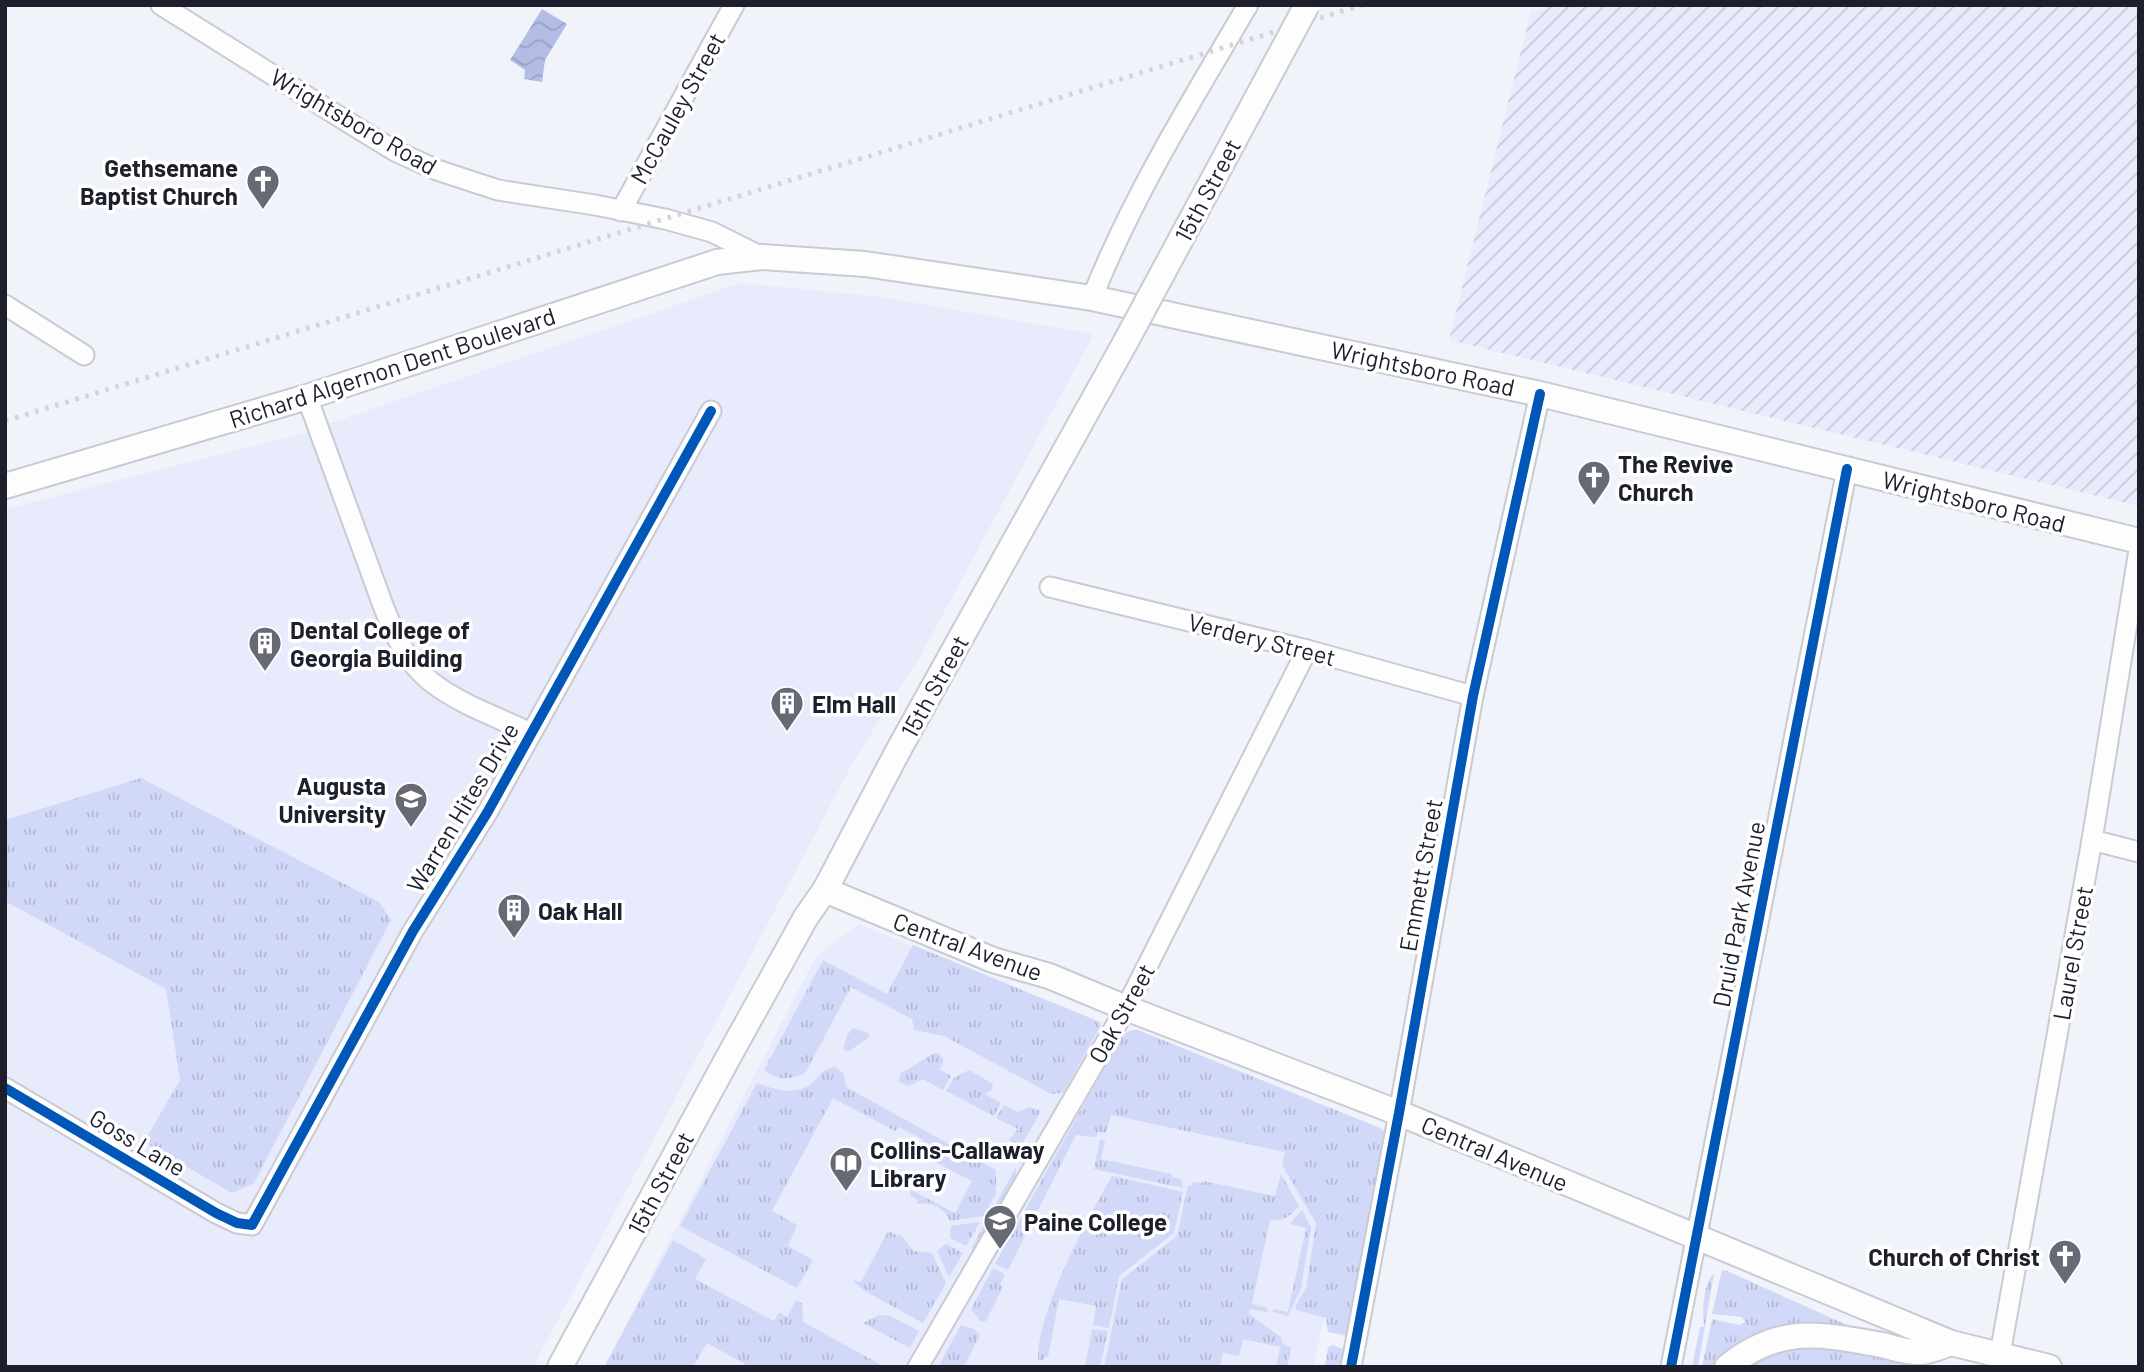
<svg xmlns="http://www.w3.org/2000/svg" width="2144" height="1372" font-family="Barlow,sans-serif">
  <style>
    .built { fill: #e7ebfc }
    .industrial { fill: url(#industrial-furrows) }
    .grass { fill: url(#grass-tufts) }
    .water { fill: url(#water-waves) }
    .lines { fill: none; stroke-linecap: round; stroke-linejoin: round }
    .minor-casing { stroke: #c8cbd4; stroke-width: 23 }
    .major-casing { stroke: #c8cbd4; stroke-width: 28 }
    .minor { stroke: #fdfdfe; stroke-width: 19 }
    .major { stroke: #fdfdfe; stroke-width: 24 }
    .rail { stroke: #d4d4d7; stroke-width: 5; stroke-dasharray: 3.5 7; stroke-linecap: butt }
    .major-bridge-casing { stroke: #c8cbd4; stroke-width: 28; stroke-linecap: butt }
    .major-bridge { stroke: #fdfdfe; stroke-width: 24 }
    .cycleway-casing { stroke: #fff; stroke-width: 15 }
    .cycleway { stroke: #0057b8; stroke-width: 10 }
    .labels { text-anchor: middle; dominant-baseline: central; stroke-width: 7; stroke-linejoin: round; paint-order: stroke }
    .street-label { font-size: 24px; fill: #1d202c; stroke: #fff }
    .poi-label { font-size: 24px; font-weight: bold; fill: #1d202c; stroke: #fff; text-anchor: start }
  </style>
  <defs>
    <pattern id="industrial-furrows" width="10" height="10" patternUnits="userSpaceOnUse" patternTransform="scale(1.75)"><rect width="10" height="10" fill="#e7ebfc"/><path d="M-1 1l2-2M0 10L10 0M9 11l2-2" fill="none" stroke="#c6c9d8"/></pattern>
    <pattern id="grass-tufts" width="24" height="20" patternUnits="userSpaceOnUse" patternTransform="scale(1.75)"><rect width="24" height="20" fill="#d1d8f8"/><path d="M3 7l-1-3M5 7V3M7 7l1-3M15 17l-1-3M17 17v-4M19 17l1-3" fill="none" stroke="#b3b9d5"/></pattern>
    <pattern id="water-waves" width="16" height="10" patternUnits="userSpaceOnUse" patternTransform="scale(1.75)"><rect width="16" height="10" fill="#b3bce5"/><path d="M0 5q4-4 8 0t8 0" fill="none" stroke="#9aa1c5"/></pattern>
  </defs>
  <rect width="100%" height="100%" fill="#f1f3fa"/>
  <g class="built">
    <path d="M740 283 881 297 1094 334 921 655 856 757 533 1367H5V509L293 436Z"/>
    <path d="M859 924 1129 1036 1360 1136 1314 1367H604L816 956Z"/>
  </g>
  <path class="industrial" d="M1555 5H2139V506L1449 340 1531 11Z"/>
  <g class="grass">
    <path d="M141 778 379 902 391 920 254 1183 232 1193 144 1142 180 1080 166 989 5 901V820Z"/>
    <path d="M913 945 1100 1022V1027L1063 1093 1051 1094 944 1036 914 1030 912 1019 851 987 805 1073C789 1081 778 1080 764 1070L823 960 887 994Z"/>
    <path d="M854 1028 869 1034V1037L848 1052 844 1050C843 1043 848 1031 854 1028Z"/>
    <path d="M1133 1030H1138L1380 1128 1385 1132 1348 1336 1328 1332 1326 1318 1296 1310V1305L1306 1288 1316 1223 1282 1165 1285 1152 1111 1115 1106 1133 1098 1132 1096 1137 1076 1135 1008 1270 995 1264 1121 1038 1127 1032Z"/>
    <path d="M934 1053H938L943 1058V1065L939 1069 951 1076 943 1090 923 1079 909 1086 899 1082 900 1074Z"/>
    <path d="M835 1067 844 1074 846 1087 996 1170V1194L983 1216 950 1221C943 1206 932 1202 916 1204L918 1200 910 1195 911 1190 955 1213 972 1181 918 1153 924 1140 899 1127 895 1131 833 1098 772 1211 797 1225 788 1246 813 1260 797 1288 680 1226 757 1083C774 1089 796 1097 812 1083 821 1076 822 1068 835 1067Z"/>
    <path d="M969 1070 993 1084 992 1090 985 1094 1001 1103 994 1116 946 1091 954 1078Z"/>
    <path d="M1004 1105 1017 1112 1029 1107 1041 1111 1020 1148 1009 1140 1018 1129 996 1118Z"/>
    <path d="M1100 1139 1105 1141 1101 1159 1171 1174 1172 1177 1181 1179 1183 1188 1094 1169Z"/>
    <path d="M1016 1167V1177L975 1251 971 1249Z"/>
    <path d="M1281 1174 1299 1206C1289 1216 1284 1222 1270 1220L1252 1304 1267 1308V1312L1250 1309 1248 1313 1282 1338V1343L1291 1348 1287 1367H1276L1280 1347 1243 1339 1239 1356 1223 1353 1220 1367H1104L1122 1279 1177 1236 1188 1185H1192L1193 1182 1202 1183 1203 1181 1275 1196Z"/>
    <path d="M1112 1176 1183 1192 1174 1233 1119 1276 1109 1328 1093 1325 1096 1306 1059 1299 1048 1357H1045L1044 1360H1038C1037 1310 1087 1221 1112 1176Z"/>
    <path d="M1302 1210 1311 1227 1301 1288 1288 1316 1273 1312V1309L1288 1312 1306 1228 1290 1224Z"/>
    <path d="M980 1222 966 1246 950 1238 951 1226Z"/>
    <path d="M888 1231 898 1236 900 1234 913 1251 932 1253 946 1283 923 1323 865 1291 854 1282V1280L861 1282Z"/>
    <path d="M673 1240 706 1259 695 1279 774 1321 779 1312 787 1317 796 1300 802 1303 803 1322 885 1367H750L707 1343 693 1367H604Z"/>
    <path d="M946 1244 963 1253 949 1277 937 1251Z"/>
    <path d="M993 1268 1005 1274 1000 1285 1003 1287 986 1321 981 1322 971 1309Z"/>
    <path d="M1722 1270 1727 1271 1854 1328 1715 1367H1702L1712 1319 1739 1325 1745 1322 1742 1317 1712 1314Z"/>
    <path d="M1714 1273 1698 1367H1692L1700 1327H1704C1703 1312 1702 1285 1714 1273Z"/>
    <path d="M879 1315 890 1316 919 1331 910 1348 863 1323Z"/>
    <path d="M961 1325 974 1329 980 1335 964 1367H938Z"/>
    <path d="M1092 1329 1108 1331 1100 1367H1085Z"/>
    <path d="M1806 1344 1855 1348 1936 1367H1741L1761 1356Z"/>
    <path d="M1333 1345 1345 1350 1342 1367H1325L1328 1347Z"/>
  </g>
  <path class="water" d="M542 9 567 24 545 60 542 82 524 79 525 70 510 60Z"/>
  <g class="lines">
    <defs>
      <g id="minor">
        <path d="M161 5 359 129 395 151 437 170 498 190 595 205 665 219 712 232 762 257"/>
        <path d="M621 211 734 5"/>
        <path d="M1092 298C1133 195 1192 100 1248 5"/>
        <path d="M5 305 84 355"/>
        <path d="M307 397 384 608C394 633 407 663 430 681 459 704 497 717 531 733"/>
        <path d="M1050 587 1307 650 1473 696"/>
        <path d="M2092 840 2139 852"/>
        <path d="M5 1088 216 1213 237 1223 252 1225 413 931 487 813 711 411"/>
        <path d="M2000 1354 2092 840 2139 550"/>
        <path d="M918 1367 1126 1008 1307 650"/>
        <path d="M1351 1367 1399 1113 1473 696 1540 394"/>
        <path d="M1671 1367 1847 469"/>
      </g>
      <g id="major">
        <path d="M5 486 307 397 717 262 762 257 865 264 1092 298 1540 394 2139 541"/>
        <path d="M825 890 993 960 1049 976 1126 1008 1399 1113 1951 1343 2049 1367"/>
        <path d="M560 1367 729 1056 806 917 825 890 899 749 1125 343"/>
        <path d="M1727 1367C1780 1324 1821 1334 1882 1345 1894 1348 1908 1353 1920 1352 1929 1352 1942 1346 1951 1343"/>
      </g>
    </defs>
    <use href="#minor" class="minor-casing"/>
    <use href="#major" class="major-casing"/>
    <use href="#minor" class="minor"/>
    <use href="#major" class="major"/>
    <path class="rail" d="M5 421 1362 5"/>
    <defs>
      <path id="major-bridge" d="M1125 343 1307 5"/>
    </defs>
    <use href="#major-bridge" class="major-bridge-casing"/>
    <use href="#major-bridge" class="major-bridge"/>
    <defs>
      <g id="cycleway">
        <path d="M5 1088 216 1213 237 1223 252 1225 413 931 487 813 711 411"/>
        <path d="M1351 1367 1399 1113 1473 696 1540 394"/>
        <path d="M1671 1367 1847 469"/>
      </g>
    </defs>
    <use href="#cycleway" class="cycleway-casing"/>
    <use href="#cycleway" class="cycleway"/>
  </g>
  <defs>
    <symbol id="church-pin" viewBox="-11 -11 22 30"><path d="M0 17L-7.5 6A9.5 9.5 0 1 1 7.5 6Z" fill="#676a74" stroke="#fff"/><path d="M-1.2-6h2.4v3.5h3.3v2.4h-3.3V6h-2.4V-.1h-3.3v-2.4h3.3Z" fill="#fff"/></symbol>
    <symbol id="building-pin" viewBox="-11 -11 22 30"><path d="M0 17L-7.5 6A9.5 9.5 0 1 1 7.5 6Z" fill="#676a74" stroke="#fff"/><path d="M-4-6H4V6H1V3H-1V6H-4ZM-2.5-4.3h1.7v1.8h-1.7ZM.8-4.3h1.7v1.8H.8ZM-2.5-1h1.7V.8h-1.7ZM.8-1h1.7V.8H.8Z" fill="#fff"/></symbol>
    <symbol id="university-pin" viewBox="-11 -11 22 30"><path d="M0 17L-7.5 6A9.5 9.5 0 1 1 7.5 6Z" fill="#676a74" stroke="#fff"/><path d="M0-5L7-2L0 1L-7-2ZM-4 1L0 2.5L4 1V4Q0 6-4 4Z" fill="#fff"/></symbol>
    <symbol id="library-pin" viewBox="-11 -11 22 30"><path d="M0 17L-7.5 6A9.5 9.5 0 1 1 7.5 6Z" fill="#676a74" stroke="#fff"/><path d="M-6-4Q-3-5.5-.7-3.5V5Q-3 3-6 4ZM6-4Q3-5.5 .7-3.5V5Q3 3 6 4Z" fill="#fff"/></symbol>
  </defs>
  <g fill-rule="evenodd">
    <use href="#church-pin" x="244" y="162" width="38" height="52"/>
    <use href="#church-pin" x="1575" y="458" width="38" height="52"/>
    <use href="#building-pin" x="246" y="624" width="38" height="52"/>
    <use href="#building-pin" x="768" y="684" width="38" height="52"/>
    <use href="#university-pin" x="392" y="780" width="38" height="52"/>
    <use href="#building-pin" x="495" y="891" width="38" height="52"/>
    <use href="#library-pin" x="827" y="1144" width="38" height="52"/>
    <use href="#university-pin" x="981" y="1202" width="38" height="52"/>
    <use href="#church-pin" x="2046" y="1237" width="38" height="52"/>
  </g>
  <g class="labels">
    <g class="street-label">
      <text transform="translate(677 108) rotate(-61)">McCauley Street</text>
      <text transform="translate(354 121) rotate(30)">Wrightsboro Road</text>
      <text transform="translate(1207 190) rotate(-62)">15th Street</text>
      <text transform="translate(392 367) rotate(-18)">Richard Algernon Dent Boulevard</text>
      <text transform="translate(1423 368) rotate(12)">Wrightsboro Road</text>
      <text transform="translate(1974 501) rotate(14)">Wrightsboro Road</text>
      <text transform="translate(1262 639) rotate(14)">Verdery Street</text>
      <text transform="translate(934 686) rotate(-61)">15th Street</text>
      <text transform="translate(462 807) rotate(-59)">Warren Hites Drive</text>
      <text transform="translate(1420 875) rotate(-80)">Emmett Street</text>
      <text transform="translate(1738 914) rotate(-79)">Druid Park Avenue</text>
      <text transform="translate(968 946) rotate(20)">Central Avenue</text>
      <text transform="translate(2072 953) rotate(-80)">Laurel Street</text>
      <text transform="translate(1121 1013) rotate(-61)">Oak Street</text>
      <text transform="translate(138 1142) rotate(31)">Goss Lane</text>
      <text transform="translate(1495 1153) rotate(23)">Central Avenue</text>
      <text transform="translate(660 1183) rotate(-62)">15th Street</text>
    </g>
    <g class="poi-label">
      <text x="238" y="167" text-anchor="end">Gethsemane<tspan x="238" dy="28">Baptist Church</tspan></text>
      <text x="1618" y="463">The Revive<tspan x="1618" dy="28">Church</tspan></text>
      <text x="290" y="629">Dental College of<tspan x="290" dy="28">Georgia Building</tspan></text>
      <text x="812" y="703">Elm Hall</text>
      <text x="386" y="785" text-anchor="end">Augusta<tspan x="386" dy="28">University</tspan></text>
      <text x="538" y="910">Oak Hall</text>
      <text x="870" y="1149">Collins-Callaway<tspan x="870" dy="28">Library</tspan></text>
      <text x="1024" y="1221">Paine College</text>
      <text x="2040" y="1256" text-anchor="end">Church of Christ</text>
    </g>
  </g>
  <rect width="2144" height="1372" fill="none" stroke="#1d202c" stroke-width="14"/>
</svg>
